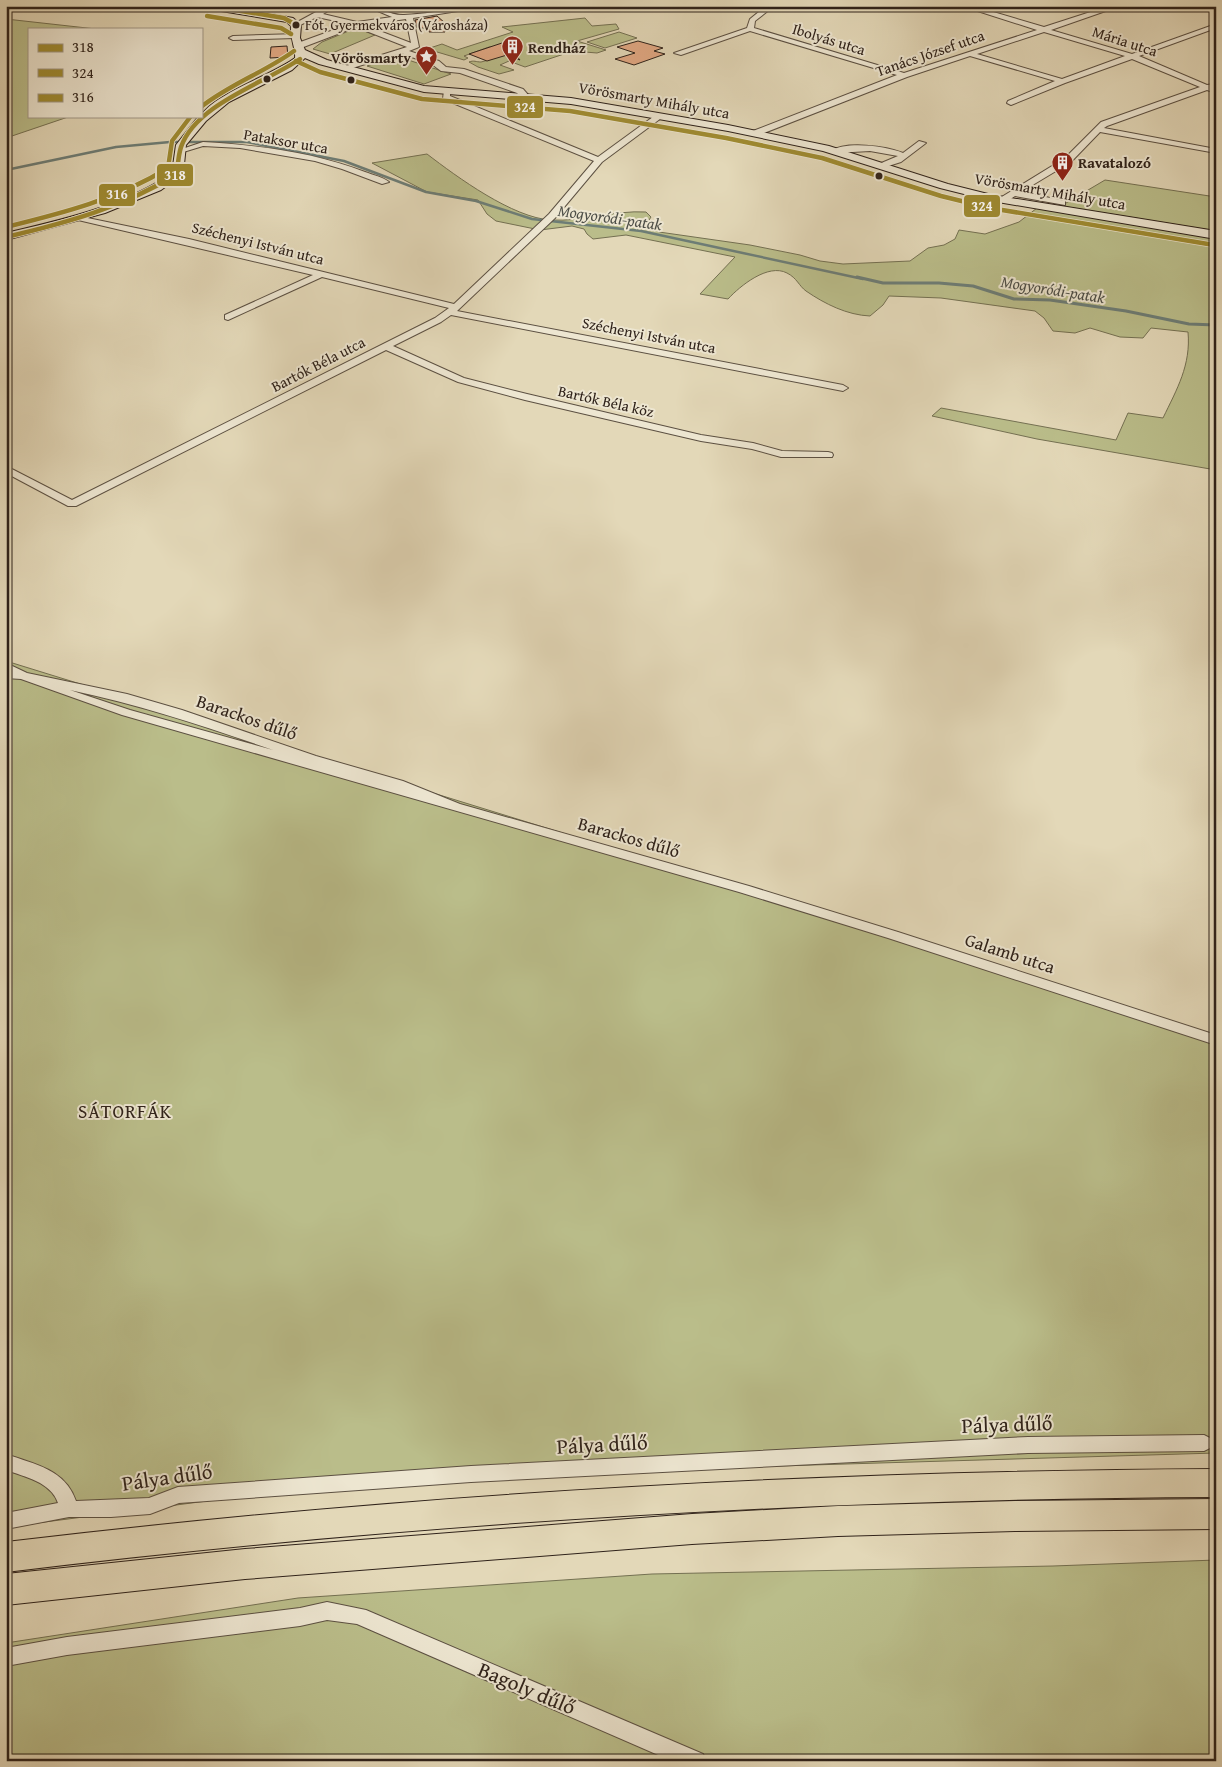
<svg xmlns="http://www.w3.org/2000/svg" width="1222" height="1767" font-family="'Gentium Book Plus',serif">
  <style>
    .green { fill: #babd8a; stroke: #747052 }
    .lines { fill: none; stroke-linecap: round; stroke-linejoin: round }
    .stream-far1 { stroke: #6d7d76; stroke-width: 2.5 }
    .stream { stroke: #6d7d76; stroke-width: 3 }
    .building { fill: #e1a883; stroke: #2f221a }
    .minor-casing { stroke: #5c5042; stroke-width: 2 }
    .secondary-casing { stroke: #2f221a; stroke-width: 2 }
    .motorway-casing { stroke: #2f221a; stroke-width: 2 }
    .minor { fill: #ede6d1; fill-rule: evenodd }
    .secondary { fill: #ede6d1; fill-rule: evenodd }
    .motorway { fill: #e3d8b8; fill-rule: evenodd }
    .bus-1-casing { stroke: #ede6d1; stroke-width: 6 }
    .bus-2-casing { stroke: #ede6d1; stroke-width: 6 }
    .bus-3-casing { stroke: #ede6d1; stroke-width: 6 }
    .bus-1 { stroke: #9f8b31; stroke-width: 4.5 }
    .bus-2 { stroke: #9f8b31; stroke-width: 4.5 }
    .bus-3 { stroke: #9f8b31; stroke-width: 4.5 }
    .bus-dot { fill: #2f221a; stroke: #ede6d1; stroke-width: 2 }
    .labels { text-anchor: middle; dominant-baseline: central; stroke-width: 4; stroke-linejoin: round; paint-order: stroke }
    .far-bus-label { font-size: 14px; fill: #2f221a; stroke: #ede6d1; text-anchor: start }
    .far-street-label { font-size: 15px; fill: #2f221a; stroke: #ede6d1 }
    .far-poi-label { font-size: 15px; font-weight: bold; fill: #2f221a; stroke: #ede6d1; text-anchor: start }
    .far-water-label { font-size: 16px; font-style: italic; fill: #4e4f48; stroke: #ede6d1 }
    .street-label { font-size: 18px; fill: #2f221a; stroke: #ede6d1 }
    .neighbourhood-label { font-size: 19px; letter-spacing: 1px; fill: #2f221a; stroke: #ede6d1 }
    .near-street-label { font-size: 21px; fill: #2f221a; stroke: #ede6d1 }
    .line-badge { stroke: #ede6d1; stroke-width: 2 }
    .badge-label { font-size: 14px; text-anchor: middle; font-weight: bold; fill: #fff }
  </style>
  <rect width="100%" height="100%" fill="#e3d8b8"/>
  <filter id="stains"><feTurbulence type="fractalNoise" baseFrequency=".004" numOctaves="4"/><feColorMatrix values="0 0 0 0 .2 0 0 0 0 .09 0 0 0 0 .02 0 0 0 .5 -.17"/></filter>
  <radialGradient id="worn" r=".72"><stop offset=".6" stop-color="#630" stop-opacity="0"/><stop offset="1" stop-color="#630" stop-opacity=".3"/></radialGradient>
  <g class="green">
    <path d="M585 18 592 26 616 24 619 29 577 41 606 50 597 53 573 51 525 67 509 61 500 65 514 70 499 74 478 67 469 62C474 60 476 62 481 62 491 60 502 55 511 51L509 48 489 47 464 56 468 58 464 60 427 49 442 44 457 50 513 32 502 27Z"/>
    <path d="M6 19 96 29H29V116H71L6 138Z"/>
    <path d="M356 28 375 35 330 54 313 49 322 42Z"/>
    <path d="M619 32 637 38 605 48 587 42Z"/>
    <path d="M396 56 451 74 424 84 367 66Z"/>
    <path d="M427 154C457 177 513 218 551 220 583 222 614 210 646 212L651 217 649 220 650 226 659 232 750 245 800 255 820 261 843 264 910 261 928 248 944 245 955 239 959 230 985 234 1019 222 1037 208 1216 238V470L1037 439 932 416 941 408 1116 440 1128 413 1163 418C1177 389 1191 365 1188 332L1151 328 1143 338 1120 337 1090 328 1075 333 1053 331 1044 318 1035 311 941 298 889 296 883 305 870 316C847 315 825 304 806 291 799 286 797 278 787 273 768 263 740 286 728 299L700 294 735 257 626 235 593 239 587 234 584 229 572 226 540 230 496 221 487 214 478 200 427 192 372 163Z"/>
    <path d="M1105 180 1216 197V231L1061 206Z"/>
    <path d="M6 661 1216 1035V1453L644 1470 261 1494 6 1527Z"/>
    <path d="M1216 1560V1761H6V1643L298 1598 652 1574 1053 1566Z"/>
  </g>
  <g class="lines">
    <path class="stream-far1" d="M6 170 116 147 170 142H247L344 161 426 192 476 201 532 219 641 231 863 279"/>
    <path class="stream" d="M857 277 883 283H939L973 286 1014 299 1050 300 1126 311 1189 324 1216 325"/>
  </g>
  <g class="building">
    <path d="M437 16 445 23V32H429V28H417L415 20Z"/>
    <path d="M638 41 663 48 654 51 665 54 634 65 615 59 635 53 617 47Z"/>
    <path d="M505 42 520 60 507 55 487 61 469 54Z"/>
    <path d="M287 46 288 57 270 58 271 47Z"/>
  </g>
  <g class="lines">
    <defs>
      <g id="minor">
        <path d="M327 6H336L323 14 357 22 392 17 366 6C379 6 391 16 404 15 433 14 461 6 490 6L413 18 419 47 409 51 439 61 446 67 464 69 523 89 530 97 523 99 517 93 460 73 441 71 433 65 401 53 346 70V66L407 47 356 27 301 48H295V44L350 24 317 17 298 26 292 25ZM406 19 411 43 364 25Z"/>
        <path d="M766 6H774L755 21 754 28 904 73 1037 30 962 6H973L1044 27 1109 6H1120L1051 30 1132 54 1216 24V28L1139 56 1207 85 1213 84 1216 88V93L1207 90 1107 126 1104 128 1216 149V153L1100 132 1071 162 1021 192 1065 201V205L1015 196 1006 202H1000V198L1065 158 1101 122 1200 87 1132 59 1065 83 1011 105 1007 103 1008 101 1055 81 970 56 907 77 759 135H753V131L897 75 750 31 681 55 674 53 747 28 750 19ZM1044 32 1125 56 1062 79 977 54Z"/>
        <path d="M1205 6H1213L1216 9V14Z"/>
        <path d="M298 34V38H295L233 40 229 38 233 36Z"/>
        <path d="M444 90H450V96L598 157 657 114 664 116 602 162 555 218 457 311 843 385 848 388 843 391 451 315 441 322 393 346 464 378 527 394 701 435 753 443 782 451 828 452 832 453 833 455 832 457H781L752 449 701 441 525 400 458 382 386 350 76 506H68L6 473V466L72 500 435 318 449 308 322 277 228 320 225 319V315L313 275 78 220V216L189 239 454 304 549 214 594 161 443 99Z"/>
        <path d="M919 141 926 143 901 162 882 168H879V164L898 156 870 151 835 153 831 151C846 141 886 146 903 153Z"/>
        <path d="M203 142C257 145 313 152 365 172 373 175 383 177 389 182L382 184 342 169 315 161 240 148 203 146 180 153 176 151Z"/>
        <path d="M6 663 27 673 127 694 182 710 316 756 403 781 460 804 749 886 898 932 1216 1035V1045L888 938 739 892 122 715 21 679 6 678ZM70 690C141 705 204 726 273 750L130 710Z"/>
        <path d="M1204 1435 1210 1438 1213 1443 1210 1448 1204 1451 1028 1453 471 1482 179 1503 150 1514 111 1517H69L6 1529V1513L58 1503C51 1482 25 1477 6 1470V1454C36 1465 65 1469 76 1501L149 1498 178 1487 471 1466 1028 1437Z"/>
        <path d="M327 1602 366 1610 703 1754 706 1761H672L357 1624 327 1620 300 1626 67 1655 6 1666V1648L67 1637 300 1608Z"/>
      </g>
      <path id="secondary" d="M204 6H227L293 18 301 25 300 38 305 50 327 60 424 86 571 98 728 125 829 146 948 184 992 195 1216 231V239L992 201 940 188 823 151 728 131 571 104 424 92 319 64 305 58 292 70 229 102 206 121 186 145 183 174 161 190 105 213 6 240V233C62 220 124 206 172 173L176 145 198 117 201 116C212 95 274 74 295 58 296 48 290 40 291 26L287 22 209 9Z"/>
      <g id="motorway">
        <path d="M1216 1469V1497C812 1499 407 1523 6 1572V1542C407 1494 812 1471 1216 1469Z"/>
        <path d="M1216 1499V1529L1015 1531 838 1536 692 1544 245 1579 6 1605V1574L245 1549 692 1514 838 1506 1015 1501Z"/>
      </g>
    </defs>
    <use href="#minor" class="minor-casing"/>
    <use href="#secondary" class="secondary-casing"/>
    <use href="#motorway" class="motorway-casing"/>
    <use href="#minor" class="minor"/>
    <use href="#secondary" class="secondary"/>
    <use href="#motorway" class="motorway"/>
    <defs>
      <g id="bus-1">
        <path d="M211 6 284 18 296 25"/>
        <path d="M6 237C66 223 124 207 177 174 178 165 178 156 181 147 196 104 265 83 300 59"/>
      </g>
      <g id="bus-2">
        <path d="M207 16 281 28 291 34"/>
        <path d="M296 61 320 72 422 99 570 111 726 138 822 158 941 196 990 208 1214 245"/>
      </g>
      <g id="bus-3">
        <path d="M201 107C230 84 265 72 294 51"/>
        <path d="M6 227C63 213 118 199 168 168L172 141 191 116"/>
      </g>
    </defs>
    <use href="#bus-1" class="bus-1-casing"/>
    <use href="#bus-2" class="bus-2-casing"/>
    <use href="#bus-3" class="bus-3-casing"/>
    <use href="#bus-1" class="bus-1"/>
    <use href="#bus-2" class="bus-2"/>
    <use href="#bus-3" class="bus-3"/>
  </g>
  <defs>
    <symbol id="building-pin" viewBox="-11 -11 22 30"><path d="M0 17L-7.5 6A9.5 9.5 0 1 1 7.5 6Z" fill="#8f2418" stroke="#ede6d1"/><path d="M-4-6H4V6H1V3H-1V6H-4ZM-2.5-4.3h1.7v1.8h-1.7ZM.8-4.3h1.7v1.8H.8ZM-2.5-1h1.7V.8h-1.7ZM.8-1h1.7V.8H.8Z" fill="#fff"/></symbol>
    <symbol id="sight-pin" viewBox="-11 -11 22 30"><path d="M0 17L-7.5 6A9.5 9.5 0 1 1 7.5 6Z" fill="#8f2418" stroke="#ede6d1"/><path d="M0-6L1.8-2.2L6-1.7L2.9 1.2L3.7 5.4L0 3.3L-3.7 5.4L-2.9 1.2L-6-1.7L-1.8-2.2Z" fill="#fff"/></symbol>
  </defs>
  <g fill-rule="evenodd">
    <use href="#building-pin" x="500" y="34" width="25" height="34"/>
    <use href="#sight-pin" x="414" y="44" width="25" height="34"/>
    <use href="#building-pin" x="1050" y="150" width="25" height="34"/>
  </g>
  <g class="bus-dot">
    <circle cx="296" cy="25" r="4.5"/>
    <circle cx="267" cy="79" r="4.5"/>
    <circle cx="351" cy="80" r="4.5"/>
    <circle cx="879" cy="176" r="4.5"/>
  </g>
  <g class="labels">
    <g class="far-bus-label">
      <text x="305" y="25">Fót, Gyermekváros (Városháza)</text>
    </g>
    <g class="far-street-label">
      <text transform="translate(829 39) rotate(17)">Ibolyás utca</text>
      <text transform="translate(1125 41) rotate(18)">Mária utca</text>
      <text transform="translate(930 53) rotate(-19)">Tanács József utca</text>
      <text transform="translate(654 100) rotate(10)">Vörösmarty Mihály utca</text>
      <text transform="translate(286 141) rotate(10)">Pataksor utca</text>
      <text transform="translate(1050 191) rotate(10)">Vörösmarty Mihály utca</text>
      <text transform="translate(258 243) rotate(14)">Széchenyi István utca</text>
      <text transform="translate(649 335) rotate(11)">Széchenyi István utca</text>
      <text transform="translate(318 364) rotate(-27)">Bartók Béla utca</text>
      <text transform="translate(606 401) rotate(13)">Bartók Béla köz</text>
    </g>
    <g class="far-poi-label">
      <text x="528" y="47">Rendház</text>
      <text x="411" y="57" text-anchor="end">Vörösmarty</text>
      <text x="1078" y="162">Ravatalozó</text>
    </g>
    <g class="far-water-label">
      <text transform="translate(610 217) rotate(8)">Mogyoródi-patak</text>
      <text transform="translate(1053 289) rotate(9)">Mogyoródi-patak</text>
    </g>
    <g class="street-label">
      <text transform="translate(247 717) rotate(19)">Barackos dűlő</text>
      <text transform="translate(629 837) rotate(16)">Barackos dűlő</text>
      <text transform="translate(1010 953) rotate(18)">Galamb utca</text>
    </g>
    <g class="neighbourhood-label">
      <text x="125" y="1111">SÁTORFÁK</text>
    </g>
    <g class="near-street-label">
      <text transform="translate(1007 1424) rotate(-2)">Pálya dűlő</text>
      <text transform="translate(602 1444) rotate(-3)">Pálya dűlő</text>
      <text transform="translate(167 1477) rotate(-8)">Pálya dűlő</text>
      <text transform="translate(527 1688) rotate(23)">Bagoly dűlő</text>
    </g>
  </g>
  <g class="line-badge">
    <rect x="506" y="95" width="38" height="24" rx="5" fill="#9f8b31"/>
    <rect x="156" y="163" width="38" height="24" rx="5" fill="#9f8b31"/>
    <rect x="98" y="183" width="38" height="24" rx="5" fill="#9f8b31"/>
    <rect x="963" y="194" width="38" height="24" rx="5" fill="#9f8b31"/>
  </g>
  <g class="badge-label">
    <text x="525" y="112">324</text>
    <text x="175" y="180">318</text>
    <text x="117" y="199">316</text>
    <text x="982" y="211">324</text>
  </g>
  <rect width="1222" height="1767" fill="none" stroke="#e3d8b8" stroke-width="25"/>
  <rect x="8" y="8" width="1207" height="1752" fill="none" stroke="#2f221a" stroke-width="2.5"/>
  <rect x="12" y="12" width="1197" height="1742" fill="none" stroke="#2f221a"/>
  <rect x="28" y="28" width="175" height="90" fill="#ede6d1" stroke="#a19888"/>
  <rect x="38" y="44" width="25" height="8" fill="#9f8b31" stroke="#a19888"/>
  <text x="72" y="52" font-size="15" fill="#2f221a">318</text>
  <rect x="38" y="69" width="25" height="8" fill="#9f8b31" stroke="#a19888"/>
  <text x="72" y="78" font-size="15" fill="#2f221a">324</text>
  <rect x="38" y="94" width="25" height="8" fill="#9f8b31" stroke="#a19888"/>
  <text x="72" y="102" font-size="15" fill="#2f221a">316</text>
  <rect width="100%" height="100%" filter="url(#stains)"/>
  <rect width="100%" height="100%" fill="url(#worn)"/>
</svg>
